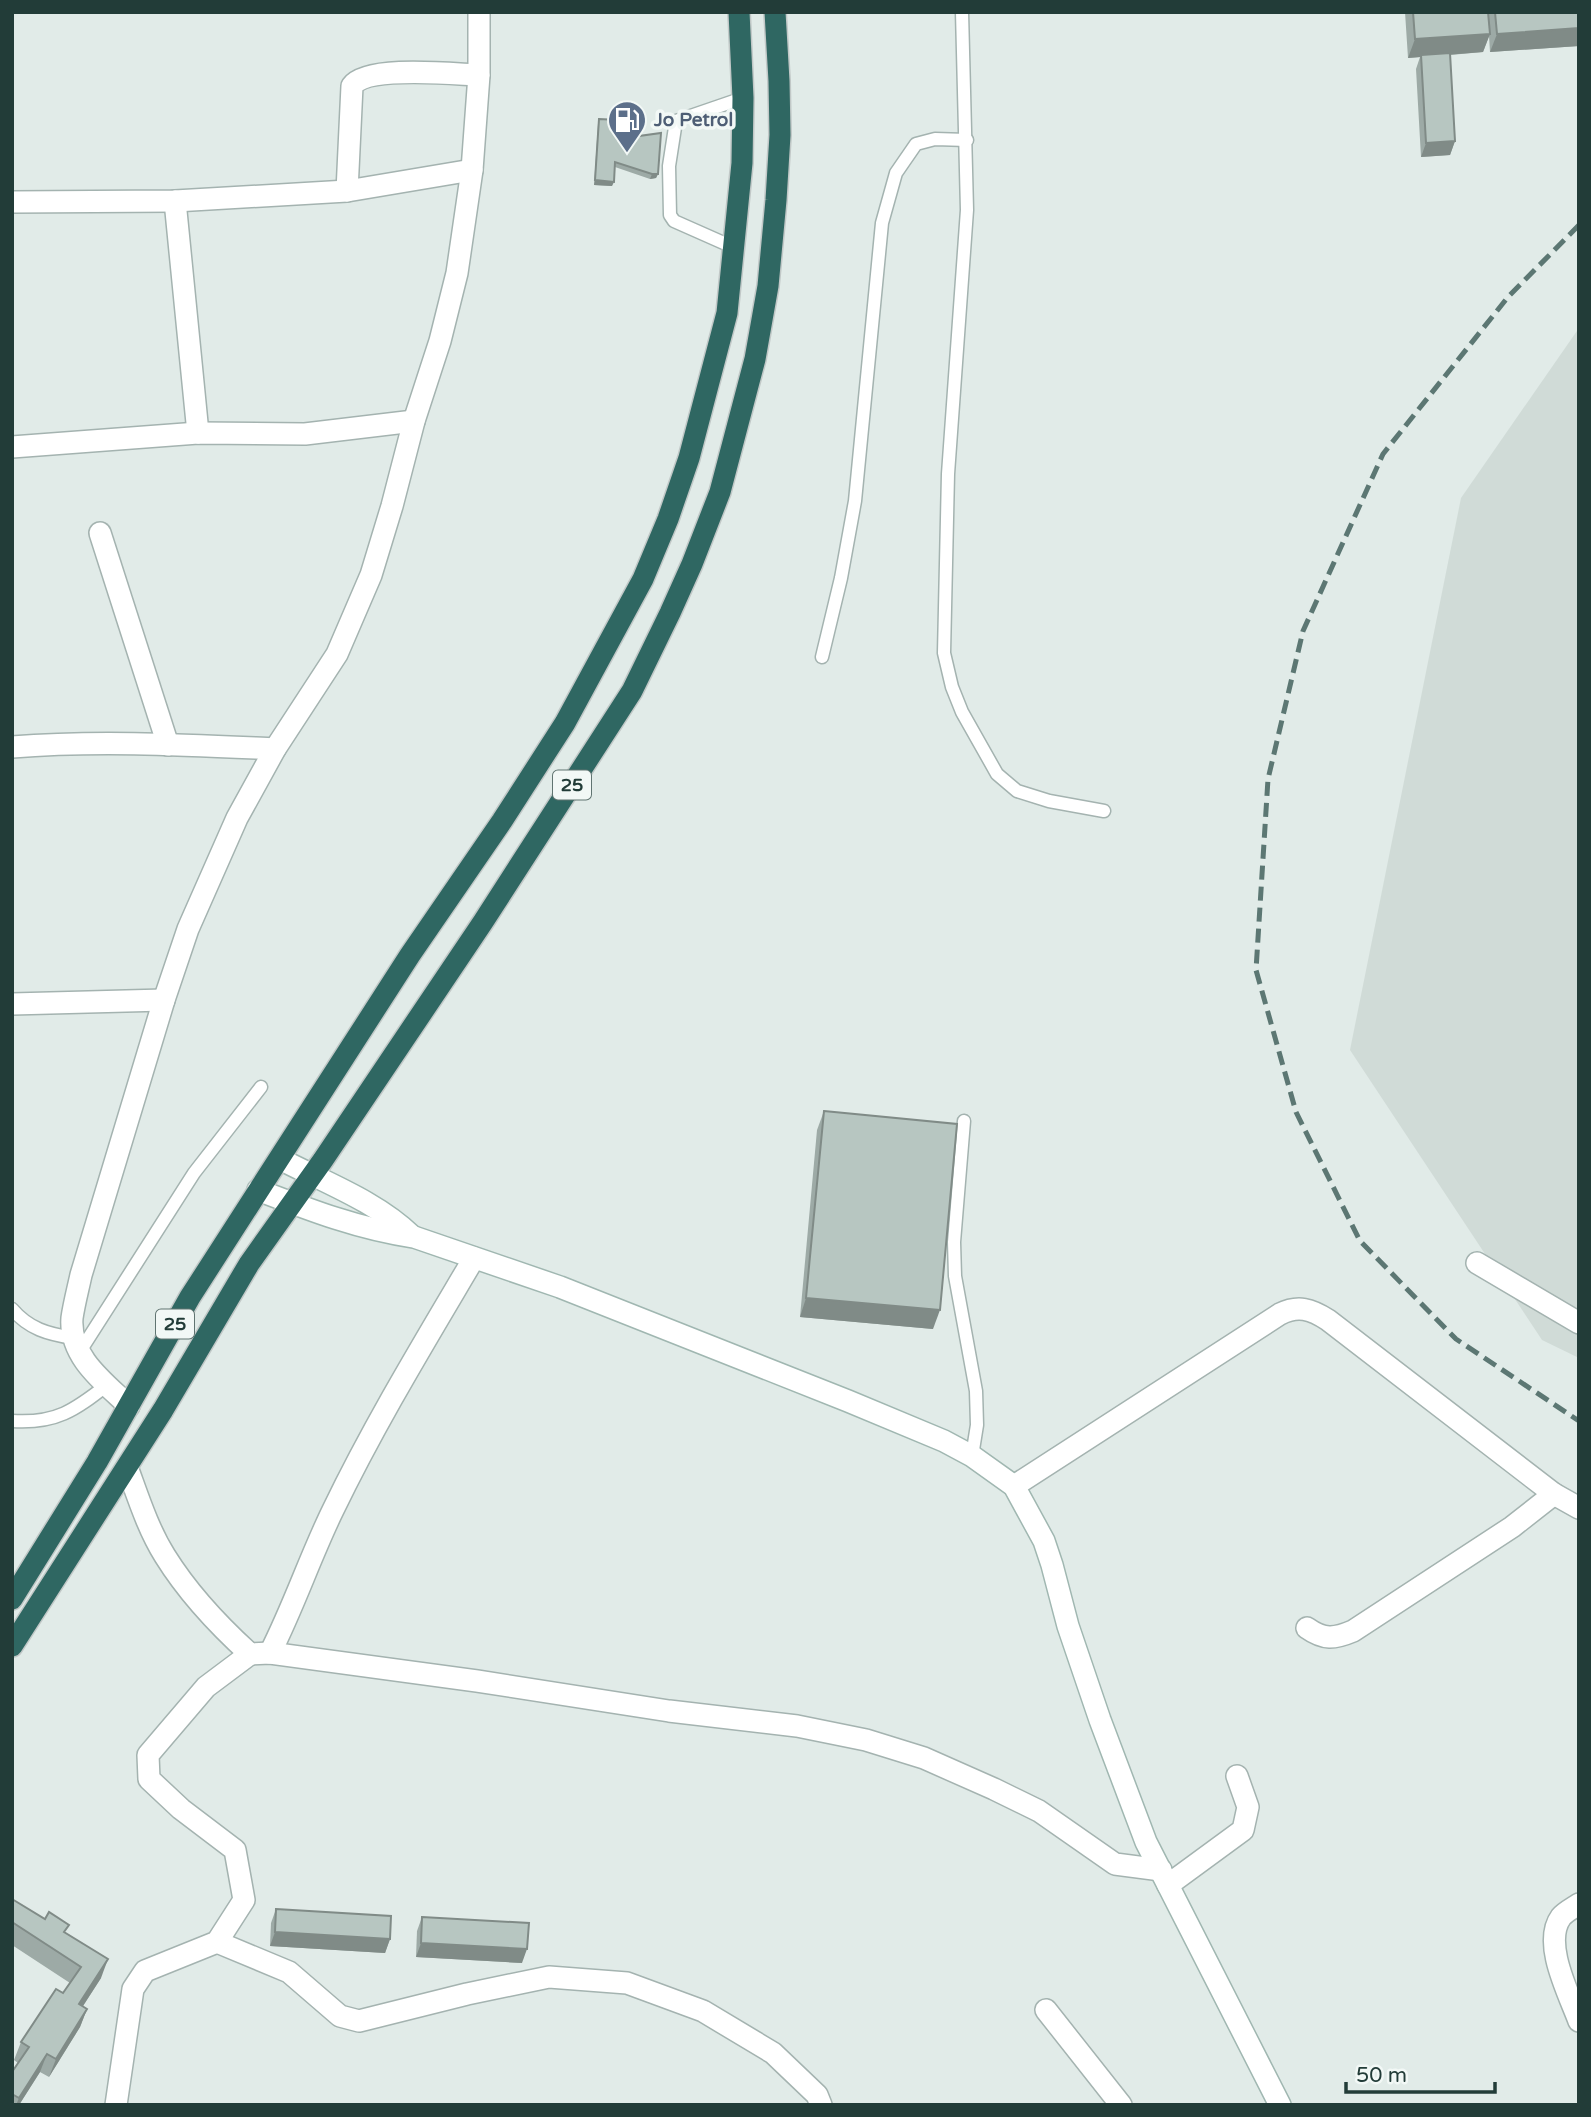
<svg xmlns="http://www.w3.org/2000/svg" width="1591" height="2117" font-family="'Varela Round',sans-serif">
  <style>
    .built { fill: #d0dbd7 }
    .lines { fill: none; stroke-linecap: round; stroke-linejoin: round }
    .lane-casing { stroke: #a4b3b0; stroke-width: 15 }
    .street-casing { stroke: #a4b3b0; stroke-width: 24 }
    .secondary-casing { stroke: #a0b7b1; stroke-width: 24 }
    .highway-casing { stroke: #c1c8c7; stroke-width: 24 }
    .lane { stroke: #fff; stroke-width: 12 }
    .street { stroke: #fff; stroke-width: 21 }
    .secondary { stroke: #fff; stroke-width: 21 }
    .highway { stroke: #2f6762; stroke-width: 21 }
    .rail { stroke: #5c7773; stroke-width: 5; stroke-dasharray: 14 7; stroke-linecap: butt }
    .wall { fill: #9daaa6 }
    .shaded-wall { fill: #808b87 }
    .building { fill: #b7c6c1; stroke: #808b87; stroke-width: 2 }
    .labels { text-anchor: middle; dominant-baseline: central; stroke-width: 7; stroke-linejoin: round; paint-order: stroke }
    .shield { fill: #f2f8f6; stroke: #607471; stroke-width: 2 }
    .shield-label { font-size: 18px; font-weight: bold; fill: #223c38 }
    .service-label { font-size: 19px; font-weight: bold; fill: #4e5e75; stroke: #f2f8f6; text-anchor: start }
  </style>
  <rect width="100%" height="100%" fill="#e1ebe8"/>
  <path class="built" d="M1579 328V1358L1542 1340 1350 1050 1461 498Z"/>
  <g class="lines">
    <defs>
      <g id="lane">
        <path d="M962 12 967 210 948 474 944 653 952 687 962 712 997 774 1017 791 1049 801 1104 811"/>
        <path d="M735 248 674 221 670 215 669 166 676 121 743 98"/>
        <path d="M822 657 841 578 855 501 882 223 896 173 916 144 935 139 967 140"/>
        <path d="M964 1121 954 1242 955 1276 976 1391 977 1425 972 1456"/>
        <path d="M12 1309C29 1329 48 1334 73 1338"/>
        <path d="M79 1353 194 1173 261 1087"/>
        <path d="M12 1421C56 1424 75 1410 107 1385"/>
      </g>
      <g id="street">
        <path d="M347 191 352 86C367 65 452 74 479 75"/>
        <path d="M175 201 198 433"/>
        <path d="M12 202 175 201 347 191 472 170"/>
        <path d="M12 447 198 433 305 434 414 421"/>
        <path d="M100 533 168 745"/>
        <path d="M12 747C100 740 188 745 275 749"/>
        <path d="M12 1004 164 1000"/>
        <path d="M1477 1263 1579 1323"/>
        <path d="M129 1406C104 1382 69 1357 72 1318 74 1304 78 1289 81 1275L164 1000 188 929 237 818 275 749 337 654 371 575 392 506 414 421 440 341 457 273 472 170 479 75V12"/>
        <path d="M127 1467C138 1497 148 1529 165 1556 188 1593 218 1625 250 1654L270 1653 477 1681 669 1711 797 1726 866 1740 924 1758 994 1789 1039 1811 1115 1864 1161 1870"/>
        <path d="M1014 1486 1280 1314C1298 1305 1311 1309 1328 1320L1554 1494 1579 1508"/>
        <path d="M1307 1628C1324 1640 1334 1639 1353 1631L1512 1527 1554 1494"/>
        <path d="M270 1653C294 1606 310 1557 333 1510 375 1423 425 1341 474 1258"/>
        <path d="M1168 1885 1243 1830 1248 1807 1237 1776"/>
        <path d="M1579 1904C1573 1908 1565 1912 1561 1917 1542 1943 1569 1994 1579 2021"/>
        <path d="M217 1942 289 1972 340 2016 359 2021 467 1994 549 1977 627 1983 703 2011 773 2053 817 2095 821 2105"/>
        <path d="M1046 2010 1121 2105"/>
        <path d="M116 2105 133 1989 145 1971 217 1942 244 1900 235 1850 181 1809 149 1779 148 1755 206 1687 250 1654"/>
      </g>
      <g id="secondary">
        <path d="M280 1159C324 1182 376 1201 412 1236"/>
        <path d="M258 1190C310 1210 359 1229 414 1237L560 1287 848 1401 944 1441 972 1456 1014 1486 1044 1541 1052 1565 1068 1626 1100 1720 1146 1842 1280 2105"/>
      </g>
      <g id="highway">
        <path d="M12 1599 97 1462 190 1297 410 955 502 821 565 723 643 579 668 519 689 458 727 313 742 163 743 98 739 12"/>
        <path d="M12 1646 163 1410 249 1264 323 1160 483 922 632 691 670 613 692 564 720 492 755 359 768 286 776 200 780 135 779 81 775 12"/>
      </g>
    </defs>
    <use href="#lane" class="lane-casing"/>
    <use href="#street" class="street-casing"/>
    <use href="#secondary" class="secondary-casing"/>
    <use href="#highway" class="highway-casing"/>
    <use href="#lane" class="lane"/>
    <use href="#street" class="street"/>
    <use href="#secondary" class="secondary"/>
    <use href="#highway" class="highway"/>
    <path class="rail" d="M1579 225 1508 297 1383 454 1303 631 1268 779 1256 970 1296 1112 1360 1241 1456 1339 1579 1421"/>
  </g>
  <g class="wall">
    <path d="M1405 12H1579V46L1490 52 1489 36 1483 52 1450 55 1455 141 1450 155 1421 157 1416 69 1420 57 1408 58Z"/>
    <path d="M599 119 617 139 658 174 656 178 650 179 615 167 612 186 594 185 598 124Z"/>
    <path d="M824 1111 933 1329 800 1317 817 1130Z"/>
    <path d="M12 1899 66 1933 101 1978 83 2006 87 2009 80 2027 49 2077 40 2072 19 2105H12V2072L18 2063 14 2060 21 2042 63 1993 70 1983 12 1945Z"/>
    <path d="M276 1909 390 1939 385 1953 270 1946 271 1923Z"/>
    <path d="M422 1917 522 1963 416 1957 417 1931Z"/>
  </g>
  <g class="shaded-wall">
    <path d="M1579 28V46L1490 52 1497 34Z"/>
    <path d="M1490 34 1483 52 1408 58 1415 39Z"/>
    <path d="M1455 141 1450 155 1421 157 1426 143Z"/>
    <path d="M652 174H658L656 178 650 179Z"/>
    <path d="M595 180 614 182 612 186 594 185Z"/>
    <path d="M806 1298 940 1310 933 1329 800 1317Z"/>
    <path d="M275 1932 390 1939 385 1953 270 1946Z"/>
    <path d="M421 1943 527 1949 522 1963 416 1957Z"/>
    <path d="M108 1959 101 1978 72 2023 79 2004Z"/>
    <path d="M87 2009 80 2027 49 2077 56 2059Z"/>
    <path d="M47 2054 40 2072 19 2105H16L19 2098Z"/>
  </g>
  <g class="building">
    <path d="M1413 12H1488L1490 34 1415 39Z"/>
    <path d="M1495 12H1579V28L1497 34Z"/>
    <path d="M1450 53 1455 141 1426 143 1421 55Z"/>
    <path d="M599 119 618 120 617 139 661 133 658 174H652L615 162 614 182 595 180Z"/>
    <path d="M824 1111 957 1124 940 1310 806 1298Z"/>
    <path d="M12 1899 45 1919 49 1912 69 1925 64 1932 108 1959 79 2004 87 2009 56 2059 47 2054 19 2098 12 2094V2072L29 2047 21 2042 56 1989 63 1993 81 1967 12 1922Z"/>
    <path d="M276 1909 391 1916 390 1939 275 1932Z"/>
    <path d="M422 1917 529 1923 527 1949 421 1943Z"/>
  </g>
  <defs>
    <symbol id="fuel-pin" viewBox="-11 -11 22 30"><path d="M0 17L-7.5 6A9.5 9.5 0 1 1 7.5 6Z" fill="#5c6f8a" stroke="#f2f8f6"/><path d="M-5.5-6h7V0h2V4h1.3V-2.5L3-4.5l.8-.8L6-3V5H2.5V1h-1V6h-7ZM-4.2-4.7v3.2H.2V-4.7Z" fill="#fff"/></symbol>
  </defs>
  <g fill-rule="evenodd">
    <use href="#fuel-pin" x="605" y="98" width="44" height="60"/>
  </g>
  <g class="labels">
    <g class="shield">
      <rect x="553" y="770.5" width="38" height="29" rx="5"/>
      <rect x="156" y="1309.5" width="38" height="29" rx="5"/>
    </g>
    <g class="shield-label">
      <text x="572" y="785">25</text>
      <text x="175" y="1324">25</text>
    </g>
    <g class="service-label">
      <text x="654" y="120">Jo Petrol</text>
    </g>
  </g>
  <rect width="1591" height="2117" fill="none" stroke="#223c38" stroke-width="28"/>
  <path d="M1346 2082v10h149v-10" fill="none" stroke="#223c38" stroke-width="3.5"/>
  <text x="1356" y="2082" font-size="21" fill="#223c38" stroke="#f2f8f6" stroke-width="5" paint-order="stroke">50 m</text>
</svg>
